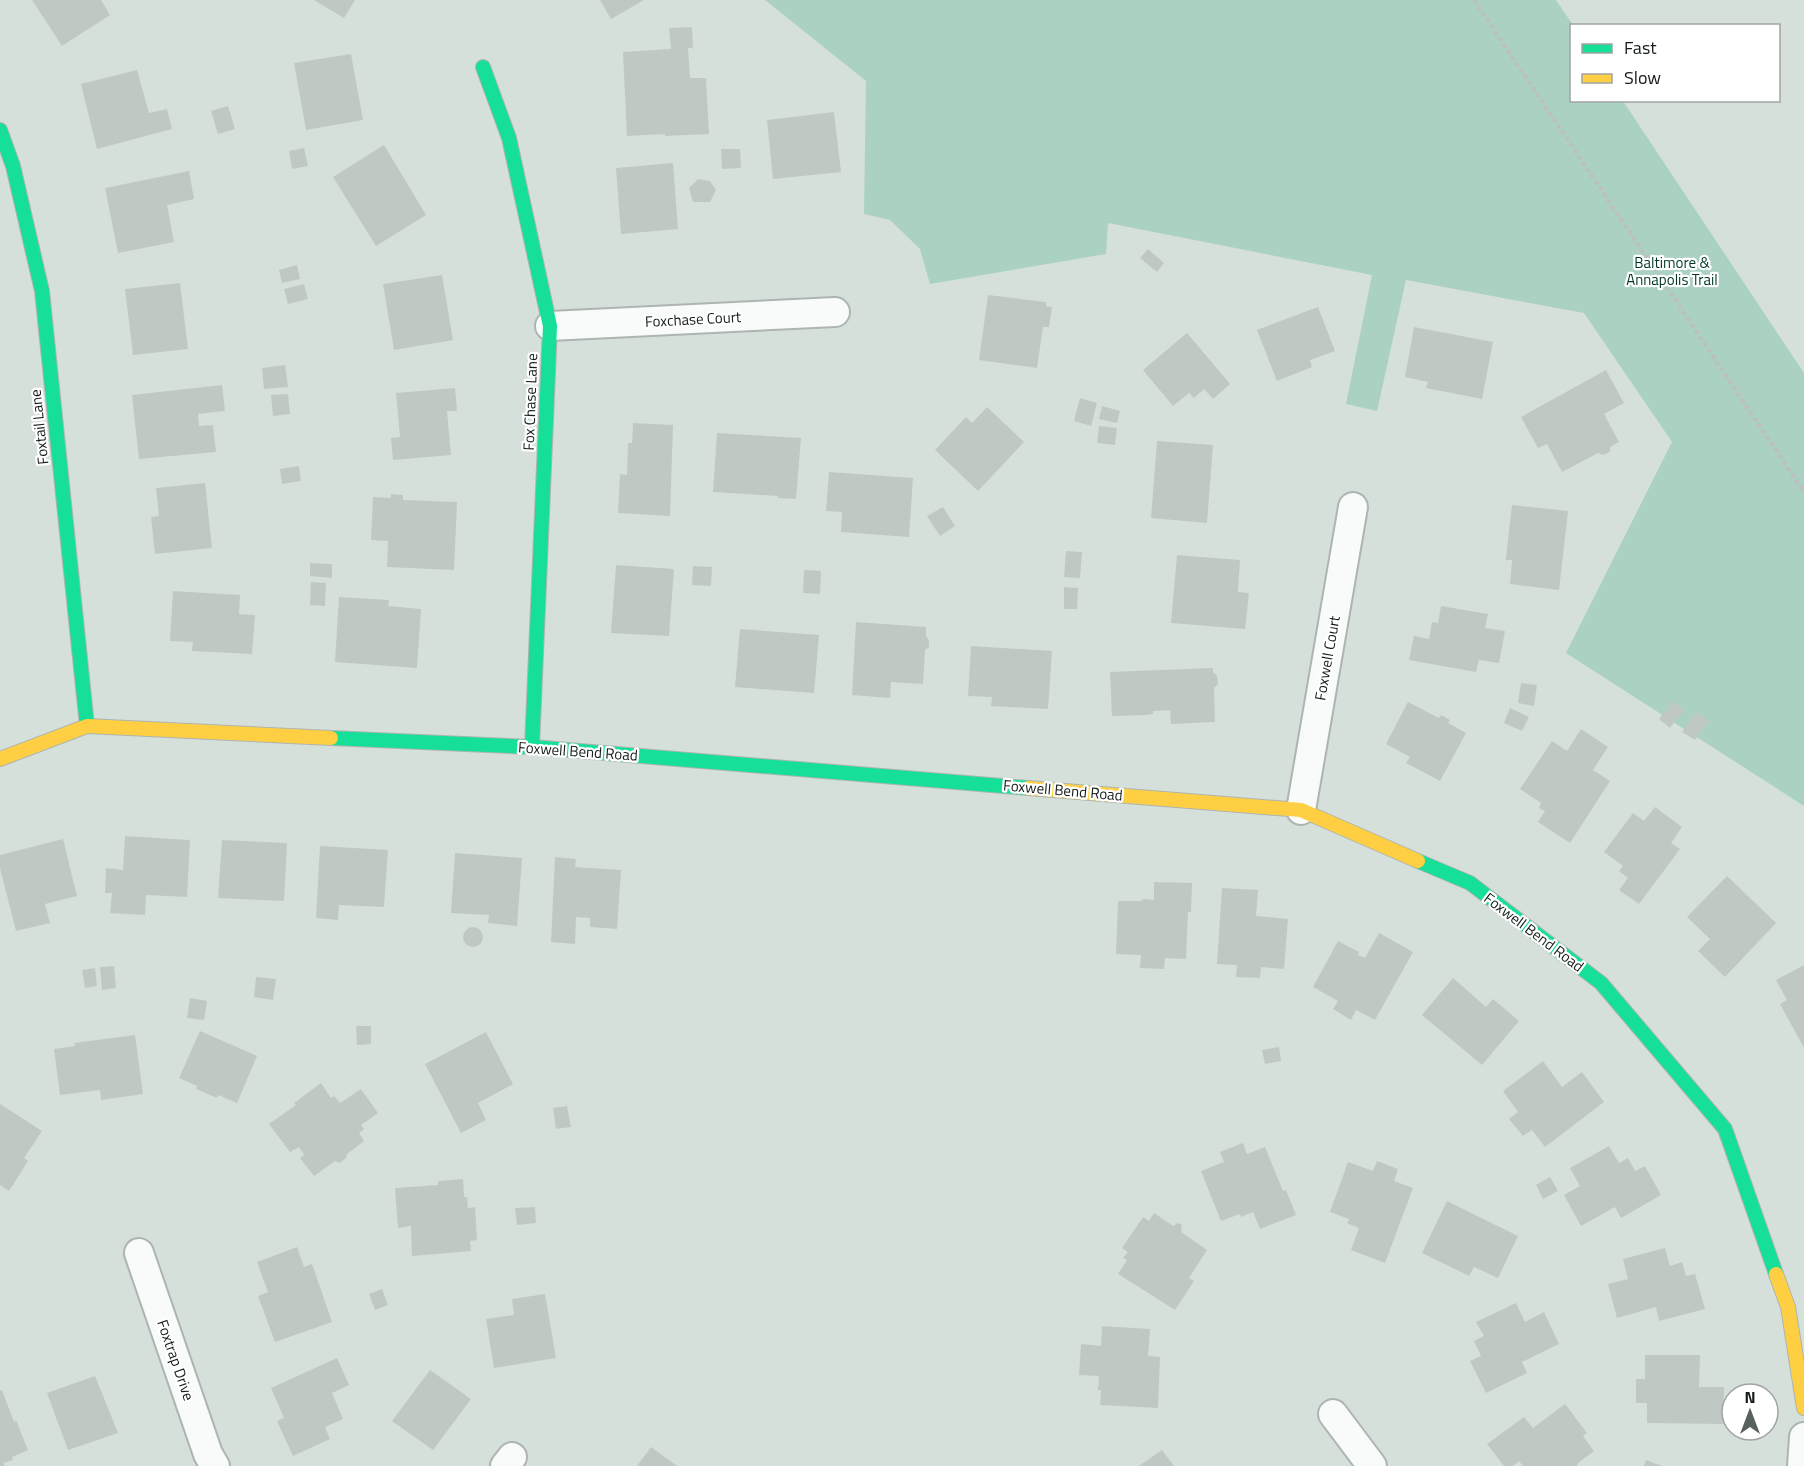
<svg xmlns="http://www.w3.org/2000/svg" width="1804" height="1466" font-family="'Titillium Web',sans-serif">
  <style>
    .green { fill: #aad1c1 }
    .building { fill: #c0c8c4 }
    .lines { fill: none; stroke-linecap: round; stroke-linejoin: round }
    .street-casing { stroke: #adb5b1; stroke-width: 32 }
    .fast-casing { stroke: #adb5b1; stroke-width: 16 }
    .slow-casing { stroke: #adb5b1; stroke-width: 16 }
    .path { stroke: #bcc0be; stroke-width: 4; stroke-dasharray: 4.5 3; stroke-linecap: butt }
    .street { stroke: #f9fafa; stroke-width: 28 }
    .fast { stroke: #16e098; stroke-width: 14 }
    .slow { stroke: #ffcf43; stroke-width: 14 }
    .labels { text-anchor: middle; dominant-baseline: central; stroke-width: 4.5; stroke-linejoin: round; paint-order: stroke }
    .park-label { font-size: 15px; fill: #023828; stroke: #fff }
    .street-label { font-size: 15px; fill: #151c19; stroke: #fff }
  </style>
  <rect width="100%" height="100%" fill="#d6e0db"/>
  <path class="green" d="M765 0H1556L1573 25 1572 26V100L1623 101 1804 373V806L1566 653 1672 442 1584 313 1406 280 1377 411 1346 404 1372 275 1108 223 1106 254 930 284 920 249 890 220 864 214 866 81Z"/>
  <g class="building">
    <path d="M32 0H101L110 15 62 46Z"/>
    <path d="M314 0H355L344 18Z"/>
    <path d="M600 0H644L611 19Z"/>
    <path d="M692 27 693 48H688L690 78H706L709 134 665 136V134L627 136 623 52 671 49 669 28Z"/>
    <path d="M351 54 363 120 306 130 294 63Z"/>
    <path d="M137 70 149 113 167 109 172 129 97 149 81 84Z"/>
    <path d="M228 106 235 129 218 134 211 111Z"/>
    <path d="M834 112 841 172 773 179 767 120Z"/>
    <path d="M384 145 426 215 376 246 333 177Z"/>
    <path d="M304 148 308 166 292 169 289 151Z"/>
    <path d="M721 149H740L741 168 722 169Z"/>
    <path d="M673 163 678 229 621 234 616 168Z"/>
    <path d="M189 171 194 199 167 205 174 242 118 253 105 188Z"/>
    <path d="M698 179 710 181 716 190 710 202H693L689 188Z"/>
    <path d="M1148 249 1164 263 1157 272 1140 258Z"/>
    <path d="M297 265 300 279 282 283 279 270Z"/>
    <path d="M442 275 453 340 394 350 383 284Z"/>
    <path d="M180 283 188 349 133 355 125 289Z"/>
    <path d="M304 284 308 299 288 304 284 289Z"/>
    <path d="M988 295 1046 302V306L1052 307 1049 327H1043L1037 368 979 360Z"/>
    <path d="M1318 307 1335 351 1310 360 1312 367 1277 381 1257 330Z"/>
    <path d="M1414 327 1493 342 1482 399 1426 388 1428 382 1405 377Z"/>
    <path d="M1187 333 1230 384 1213 399 1204 389 1194 398 1189 393 1173 406 1143 370Z"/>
    <path d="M285 365 288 387 264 389 262 368Z"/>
    <path d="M1606 370 1624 403 1604 414 1619 442 1610 447V452L1603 455 1598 453 1562 472 1547 444 1538 448 1521 417Z"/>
    <path d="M222 385 225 411 198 414 199 426 213 425 216 452 139 459 132 395Z"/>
    <path d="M455 388 457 411H447L451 455 393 460 391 438 400 437 396 393Z"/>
    <path d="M288 394 290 414 273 416 271 395Z"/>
    <path d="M1080 398 1097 403 1091 426 1074 421Z"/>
    <path d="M1102 406 1120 411 1117 423 1099 419Z"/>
    <path d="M987 407 1024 442 978 491 935 450 966 417 972 423Z"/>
    <path d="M633 423 673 425 670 516 618 513 620 474 627 475 628 443H632Z"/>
    <path d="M1099 426 1117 428 1115 445 1097 443Z"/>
    <path d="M717 433 801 438 796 499 778 498V496L713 492Z"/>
    <path d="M1157 441 1213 445 1207 523 1151 518Z"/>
    <path d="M299 466 301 481 282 484 280 469Z"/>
    <path d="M829 472 913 478 909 537 841 532 842 512 826 511Z"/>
    <path d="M205 483 212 548 155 554 151 517 159 516 156 488Z"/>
    <path d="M391 494 403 495V500L457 502 454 570 387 567 388 541 371 540 373 497 391 498Z"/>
    <path d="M1512 505 1568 511 1559 590 1510 584 1512 560H1506V558Z"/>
    <path d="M943 507 955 526 940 536 927 516Z"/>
    <path d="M1066 551 1082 552 1080 578 1064 577Z"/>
    <path d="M1177 555 1240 560 1238 592 1249 593 1245 629 1171 623Z"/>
    <path d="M310 563 332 564V578L310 576Z"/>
    <path d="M616 565 674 569 669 636 611 633Z"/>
    <path d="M693 566 712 567 711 586 692 585Z"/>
    <path d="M804 570 821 571 820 594 803 593Z"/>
    <path d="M311 582 326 583 325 606 310 605Z"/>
    <path d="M1064 587 1078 588 1077 609H1064Z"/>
    <path d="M173 591 240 595 239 614 255 615 252 654 192 651 193 642 170 641Z"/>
    <path d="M339 597 389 600 388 606 421 609 417 668 335 662Z"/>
    <path d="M1441 606 1488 614 1485 628 1505 631 1499 663 1479 660 1476 672 1409 660 1414 636 1429 639 1432 622 1438 623Z"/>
    <path d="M856 622 926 627V636L929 640V647L925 650 923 684 891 682 890 698 852 695Z"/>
    <path d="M740 629 819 635 814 693 735 687Z"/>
    <path d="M971 646 1052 651 1048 709 991 706 992 697 968 696Z"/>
    <path d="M1213 668V672L1217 676 1218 684 1214 688 1215 722 1171 724 1170 710 1153 711V714L1147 715 1112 716 1110 672Z"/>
    <path d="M1521 683 1537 685 1534 706 1518 703Z"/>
    <path d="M1673 701 1684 710 1670 728 1659 719Z"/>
    <path d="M1408 702 1439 718 1441 715 1450 720 1448 723 1466 733 1440 781 1406 763 1410 757 1386 744Z"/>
    <path d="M1510 708 1529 717 1522 731 1504 723Z"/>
    <path d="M1696 712 1709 721 1695 740 1682 732Z"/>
    <path d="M1581 729 1608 747 1593 770 1610 781 1570 843 1538 822 1545 811 1539 808 1541 803 1520 789 1552 741 1567 751Z"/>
    <path d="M1655 807 1682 827 1671 843 1680 849 1639 904 1619 890 1628 878 1619 871 1623 866 1604 852 1633 813 1644 821Z"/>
    <path d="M125 836 190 840 187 897 146 895 145 915 110 913 112 893H105L106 868 123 870Z"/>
    <path d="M63 839 77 896 45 904 50 923 16 931 0 868V855Z"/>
    <path d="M222 840 287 843 284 901 218 898Z"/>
    <path d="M320 846 388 850 384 907 339 905 338 920 316 918Z"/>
    <path d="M455 853 522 858 517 926 488 923 489 915 451 913Z"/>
    <path d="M555 857 576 859 575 867 621 870 617 929 590 927V918L576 917 575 944 551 942Z"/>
    <path d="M1727 876 1776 923 1725 977 1698 951 1710 939 1687 917Z"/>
    <path d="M1154 882 1192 883 1191 912H1188L1186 959 1165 958 1164 969 1140 968 1141 955 1116 954 1118 901H1142V899L1154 900Z"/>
    <path d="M1222 888 1258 890 1256 916 1288 919 1284 969 1261 967 1260 978 1236 977 1237 965 1217 964Z"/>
    <circle cx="473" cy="937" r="10"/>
    <path d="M1379 933 1413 952 1375 1020 1356 1010 1351 1020 1333 1009 1338 1001 1313 987 1338 941 1359 952 1358 955 1365 958Z"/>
    <path d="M1804 965V1048L1780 1004 1787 1000 1776 980Z"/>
    <path d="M114 966 116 988 102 990 100 967Z"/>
    <path d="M95 968 97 986 85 988 82 970Z"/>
    <path d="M256 977 276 979 273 1000 254 997Z"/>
    <path d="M1453 978 1486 1007 1493 999 1519 1021 1482 1065 1422 1015Z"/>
    <path d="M190 998 207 1001 204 1020 187 1018Z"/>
    <path d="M356 1026H371V1044L357 1045Z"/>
    <path d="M200 1031 257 1056 237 1103 218 1095 217 1098 196 1089 197 1086 179 1078Z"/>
    <path d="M486 1032 513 1084 478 1103 486 1120 461 1133 425 1064Z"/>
    <path d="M135 1035 143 1094 101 1100 100 1090 60 1095 54 1049 75 1046 74 1043Z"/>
    <path d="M1279 1047 1281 1061 1265 1064 1262 1050Z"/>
    <path d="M1543 1061 1562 1087 1582 1072 1604 1102 1545 1147 1532 1130 1523 1136 1509 1119 1518 1112 1503 1091Z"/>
    <path d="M321 1083 331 1098 334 1096 340 1103 361 1089 378 1113 361 1125 364 1129 359 1133 364 1141 347 1154 346 1158 340 1163 335 1161 314 1176 300 1158 304 1155 299 1147 290 1152 269 1124 296 1105 294 1103Z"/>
    <path d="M0 1104 42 1131 24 1158 28 1161 9 1191 0 1185Z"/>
    <path d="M567 1106 571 1127 556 1129 553 1108Z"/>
    <path d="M1243 1143 1247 1154 1265 1147 1283 1191 1286 1190 1296 1215 1260 1229 1253 1212 1241 1217 1240 1214 1221 1221 1201 1171 1224 1162 1220 1152Z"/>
    <path d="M1609 1146 1619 1163 1628 1158 1635 1171 1645 1166 1661 1195 1621 1218 1615 1207 1581 1226 1564 1195 1580 1186 1570 1168Z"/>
    <path d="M1377 1161 1398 1169 1394 1181 1413 1188 1385 1263 1351 1250 1359 1228 1347 1223 1349 1219 1330 1212 1348 1162 1373 1171Z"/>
    <path d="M1550 1177 1558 1191 1543 1199 1536 1185Z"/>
    <path d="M463 1179 464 1197H467L468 1208 475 1207 477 1240 470 1241 471 1251 412 1256 411 1226 398 1228 395 1188 438 1185V1181Z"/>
    <path d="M1447 1201 1518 1236 1498 1278 1474 1267 1469 1276 1422 1253Z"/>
    <path d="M535 1207 536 1223 517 1225 515 1208Z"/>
    <path d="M1154 1213 1173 1226 1178 1223 1182 1225 1181 1232 1207 1250 1189 1278 1194 1281 1175 1310 1118 1274 1127 1260 1123 1258 1128 1252 1122 1248 1143 1217 1149 1221Z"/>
    <path d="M297 1247 304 1267 312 1264 332 1322 275 1342 258 1296 268 1292 257 1262Z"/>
    <path d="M1665 1248 1670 1266 1682 1262 1686 1276 1695 1274 1705 1309 1659 1321 1656 1307 1617 1318 1608 1284 1628 1279 1623 1259Z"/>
    <path d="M382 1289 388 1305 375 1310 369 1294Z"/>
    <path d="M545 1294 556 1358 494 1368 486 1319 514 1315 512 1299Z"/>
    <path d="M1516 1303 1525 1322 1544 1312 1559 1344 1522 1362 1527 1373 1486 1393 1470 1361 1481 1356 1474 1341 1484 1336 1476 1322Z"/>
    <path d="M1102 1326 1150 1329 1148 1356 1160 1357 1158 1408 1100 1405 1101 1390H1098L1099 1376 1079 1375 1081 1344 1101 1346Z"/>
    <path d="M1645 1355H1700L1699 1387H1724L1723 1424 1647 1423V1403H1636V1379H1645Z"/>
    <path d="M337 1358 349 1385 332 1393 343 1419 325 1427 330 1439 293 1456 277 1421 284 1418 271 1388Z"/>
    <path d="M430 1370 471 1399 433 1450 392 1421Z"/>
    <path d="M95 1376 118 1433 68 1450 47 1393Z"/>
    <path d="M2 1390 14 1422 16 1420 28 1450 12 1457 13 1460 3 1463 5 1466H0V1391Z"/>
    <path d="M1565 1404 1587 1433 1583 1436 1594 1451 1578 1463 1577 1466H1523L1519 1461 1513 1466H1504L1487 1444 1524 1417 1533 1428Z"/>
    <path d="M651 1447 677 1466H637Z"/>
    <path d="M1162 1450 1174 1466H1139Z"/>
    <path d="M1646 1460 1662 1466H1644Z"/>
  </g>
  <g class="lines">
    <defs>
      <g id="street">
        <path d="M550 326 835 312"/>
        <path d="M1301 810 1353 507"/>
        <path d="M139 1253 208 1454 215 1466"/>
        <path d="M1333 1414 1372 1466"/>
        <path d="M505 1466 512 1457"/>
        <path d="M1802 1466 1804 1437"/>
      </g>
      <g id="fast">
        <path d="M483 67 509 138 550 326 532 747"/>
        <path d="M0 130 13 166 42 291 87 726"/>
        <path d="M331 738 532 747 1028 788"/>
        <path d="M1418 861 1470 883 1601 983 1725 1129 1776 1274"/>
      </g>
      <g id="slow">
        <path d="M0 759 87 726 331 738"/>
        <path d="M1028 788 1301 810 1418 861"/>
        <path d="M1776 1274 1788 1307 1804 1408"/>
      </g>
    </defs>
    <use href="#street" class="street-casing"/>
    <use href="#fast" class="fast-casing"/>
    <use href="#slow" class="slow-casing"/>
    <path class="path" d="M1474 0 1804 492"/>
    <use href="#street" class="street"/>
    <use href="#fast" class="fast"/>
    <use href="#slow" class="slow"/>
  </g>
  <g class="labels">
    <g class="park-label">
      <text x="1672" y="262">Baltimore &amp;<tspan x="1672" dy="17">Annapolis Trail</tspan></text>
    </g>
    <g class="street-label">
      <text transform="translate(693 319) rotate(-3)">Foxchase Court</text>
      <text transform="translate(530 402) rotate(-88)">Fox Chase Lane</text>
      <text transform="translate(39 427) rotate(-96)">Foxtail Lane</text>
      <text transform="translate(1327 658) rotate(-80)">Foxwell Court</text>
      <text transform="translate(578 751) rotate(4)">Foxwell Bend Road</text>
      <text transform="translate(1063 790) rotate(5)">Foxwell Bend Road</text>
      <text transform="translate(1534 932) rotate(37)">Foxwell Bend Road</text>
      <text transform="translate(176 1360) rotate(71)">Foxtrap Drive</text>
    </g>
  </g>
  <rect x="1570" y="24" width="210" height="78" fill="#ffffff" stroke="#a1a4a3" stroke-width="1.5"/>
  <rect x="1582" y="44" width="30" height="9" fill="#16e098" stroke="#a1a4a3" stroke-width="1.5"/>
  <text x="1624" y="54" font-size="18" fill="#151c19">Fast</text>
  <rect x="1582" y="74" width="30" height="9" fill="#ffcf43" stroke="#a1a4a3" stroke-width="1.5"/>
  <text x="1624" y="84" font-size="18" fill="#151c19">Slow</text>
  <g transform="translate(1750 1412)"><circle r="28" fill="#ffffff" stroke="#a1a4a3" stroke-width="1.5"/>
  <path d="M0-4.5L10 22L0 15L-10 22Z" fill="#59615d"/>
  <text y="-9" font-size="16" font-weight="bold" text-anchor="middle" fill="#151c19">N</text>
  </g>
</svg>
